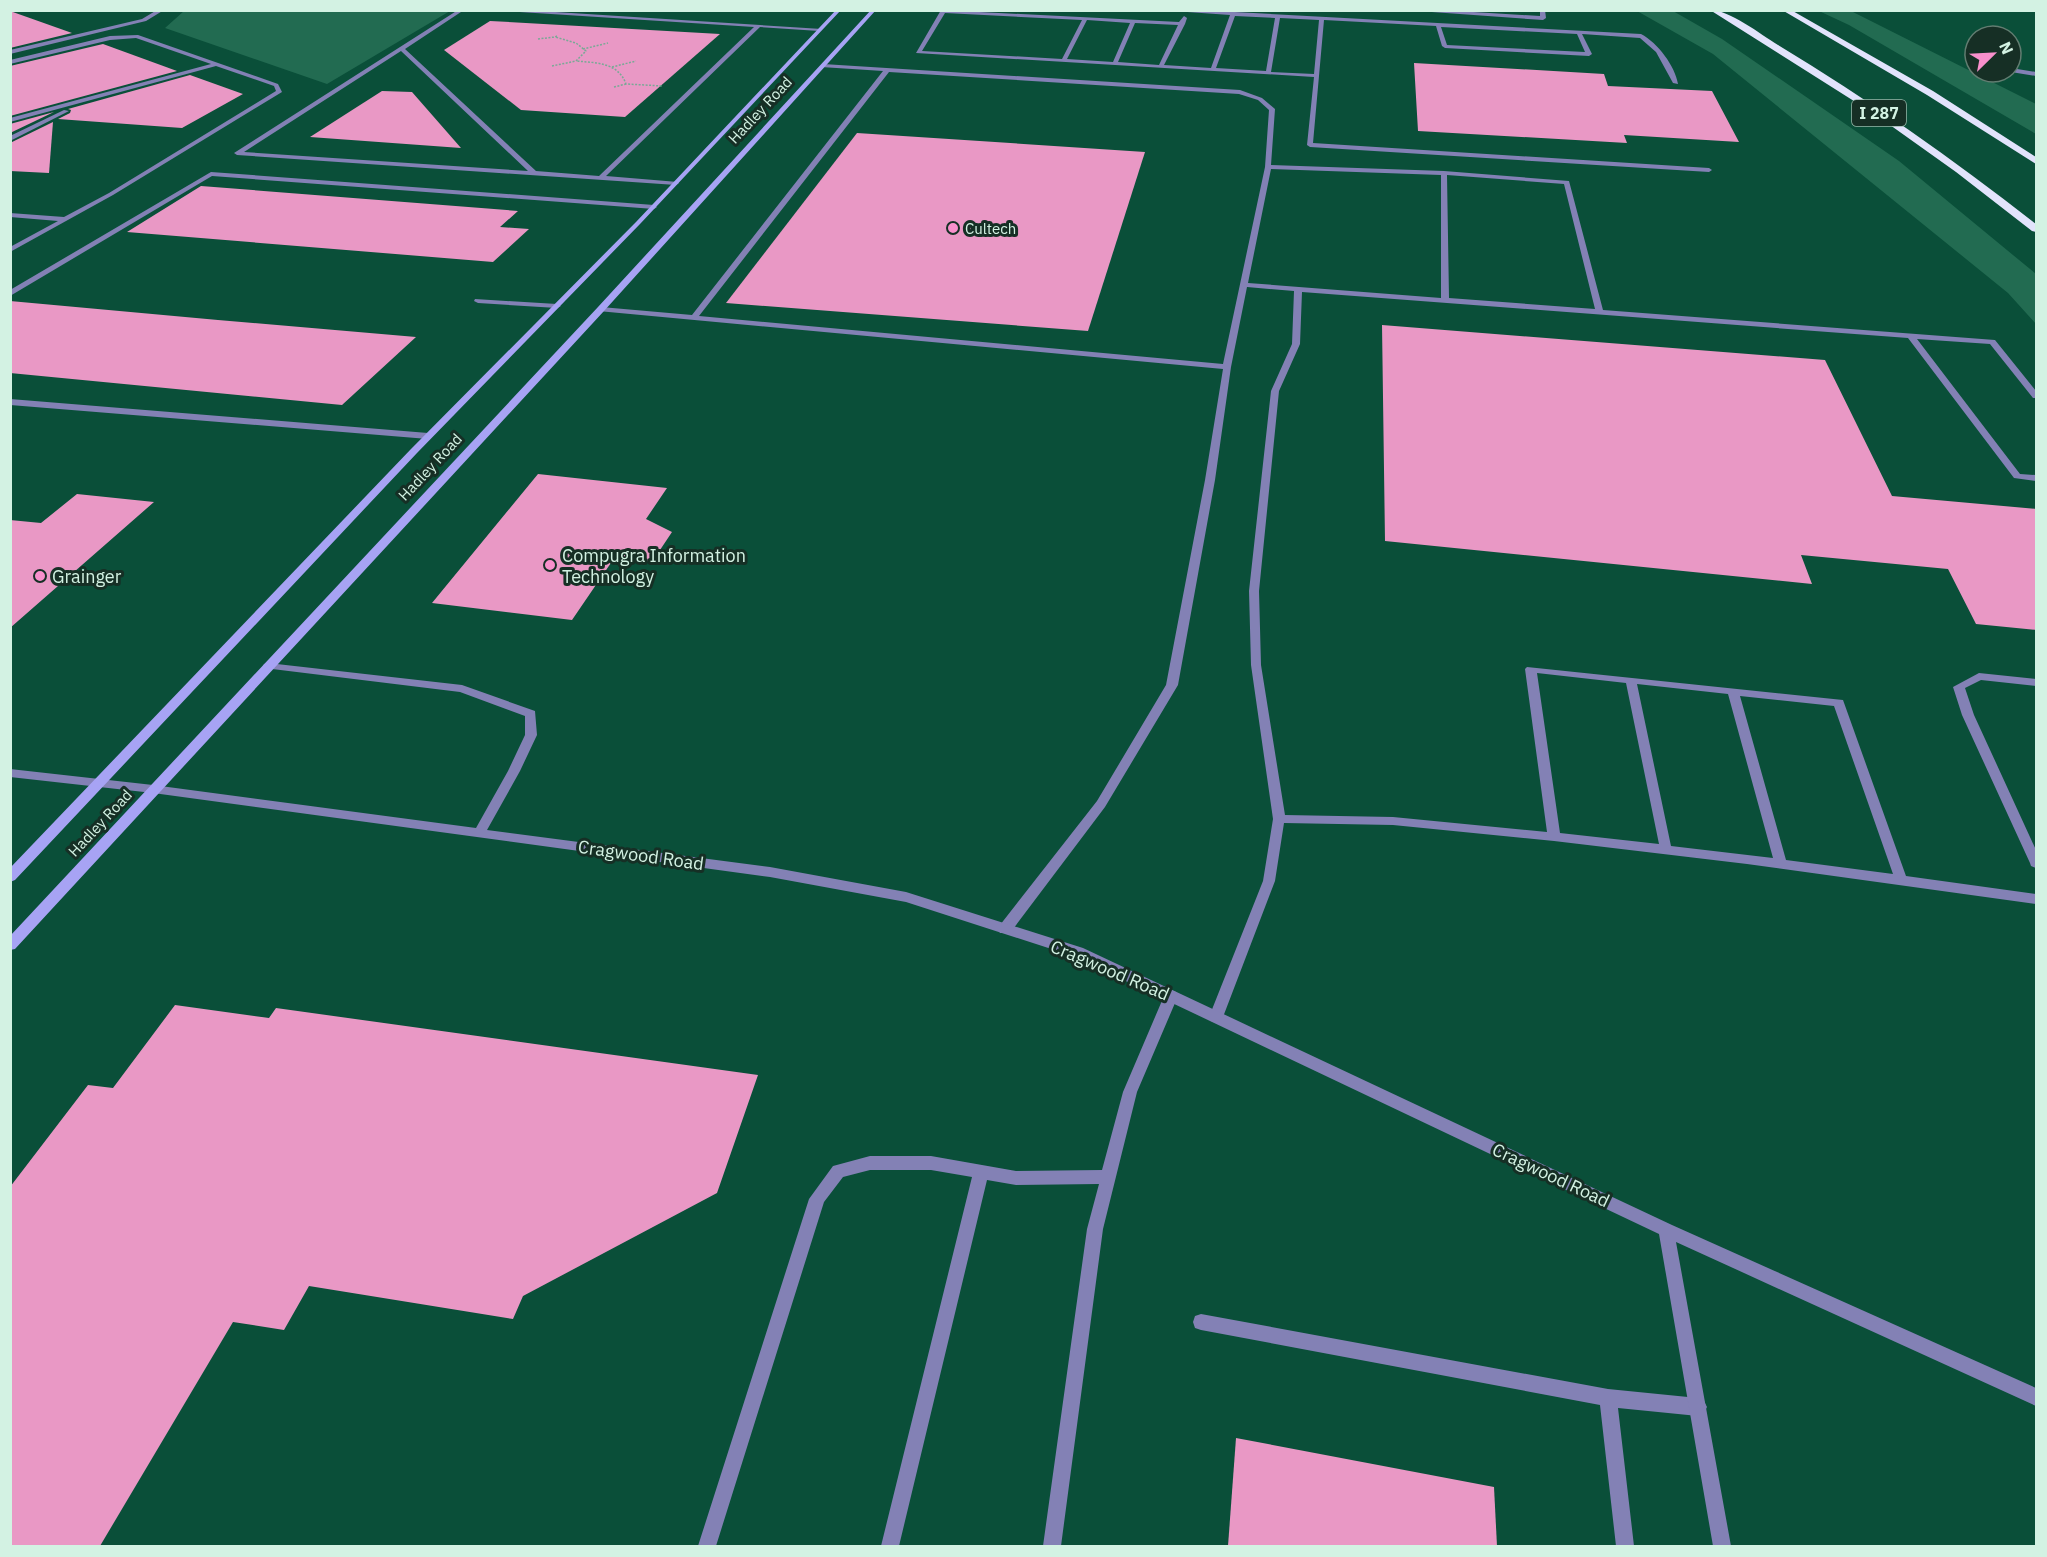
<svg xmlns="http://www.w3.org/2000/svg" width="2047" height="1557" font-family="'IBM Plex Sans',sans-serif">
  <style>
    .green { fill: #226b51 }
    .building { fill: #e998c5 }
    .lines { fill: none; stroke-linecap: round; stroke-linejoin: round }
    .path { stroke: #79a996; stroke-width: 1.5; stroke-dasharray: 2 1.5; stroke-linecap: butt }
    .service { fill: #8381b5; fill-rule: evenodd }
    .minor { fill: #8381b5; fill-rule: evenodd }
    .secondary { fill: #a7a3f4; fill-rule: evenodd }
    .motorway { fill: #e2e3fc; fill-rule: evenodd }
    .poi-dot { fill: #f890cc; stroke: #162f25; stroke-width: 2 }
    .labels { text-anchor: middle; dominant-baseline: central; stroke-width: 6; stroke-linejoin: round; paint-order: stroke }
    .far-street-label { font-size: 15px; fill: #d3f2e3; stroke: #162f25 }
    .far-poi-label { font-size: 15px; fill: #d3f2e3; stroke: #162f25; text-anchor: start }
    .shield { fill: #162f25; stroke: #9ab8aa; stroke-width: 1.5 }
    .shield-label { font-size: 16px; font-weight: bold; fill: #d3f2e3 }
    .poi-label { font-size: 18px; fill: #d3f2e3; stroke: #162f25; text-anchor: start }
    .street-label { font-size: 18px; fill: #d3f2e3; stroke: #162f25 }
  </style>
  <rect width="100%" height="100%" fill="#0a4f39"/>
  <g class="green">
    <path d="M184 11V10L450 11 327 84 165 28Z"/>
    <path d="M1637 11H1673L1722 39 1899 161 2036 274V324L2008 293 1713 54Z"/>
    <path d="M1819 11H1851L2036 104V134L1849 25Z"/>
  </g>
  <g class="building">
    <path d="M10 11 72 33 10 48Z"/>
    <path d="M490 21 579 26 720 34 625 117 521 110 444 50Z"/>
    <path d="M103 44 177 71 10 116V66Z"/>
    <path d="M1414 63 1604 74 1608 86 1712 91 1739 142 1624 135 1627 143 1418 131Z"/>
    <path d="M190 75 243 94 182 128 58 119 70 113 71 110 68 109Z"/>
    <path d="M382 91 412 92 461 148 310 137Z"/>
    <path d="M54 112 10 133V124Z"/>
    <path d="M53 122 49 173 10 171V143Z"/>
    <path d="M857 133 1145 152 1088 331 726 303Z"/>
    <path d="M201 186 518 211 500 227 529 229 493 262 127 232Z"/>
    <path d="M10 301 218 320 416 337 342 405 10 373Z"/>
    <path d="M1382 325 1825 360 1892 496 2037 509V630L1976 624 1948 569 1801 555 1812 584 1385 541Z"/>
    <path d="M538 474 667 488 646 519 672 532 652 562 615 557 572 620 432 603Z"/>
    <path d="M77 494 154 502 10 628V520L41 523Z"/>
    <path d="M175 1005 269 1018 276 1008 758 1075 717 1193 523 1296 513 1319 309 1286 284 1330 233 1322 100 1546H10V1187L88 1085 113 1088Z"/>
    <path d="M1236 1438 1494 1487 1497 1546H1228Z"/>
  </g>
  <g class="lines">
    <g class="path">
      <path d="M557 36 555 37 576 43 586 51 576 61C596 63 618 62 626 84L663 86"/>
      <path d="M538 39 555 37"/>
      <path d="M583 49 608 43"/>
      <path d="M552 66 576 61"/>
      <path d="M612 67 636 61"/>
      <path d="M614 87 626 84"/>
    </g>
    <g class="service">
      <path d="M157 10H164L146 21 10 54V50L142 19Z"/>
      <path d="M458 10H464L405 49 536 171 599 176 754 27 487 10H524L822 29 819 31 760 27 606 176 678 182 679 183 676 185 237 155 234 153ZM401 51 528 171 244 152Z"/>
      <path d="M941 10 1179 22 1184 16 1187 18 1185 24 1164 65 1211 68 1230 15 1159 10H1198L1641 34C1658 43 1675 66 1678 84L1673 83 1656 52 1640 38 1582 34 1592 54 1589 56 1445 48 1442 46 1436 26 1324 20 1313 143 1709 168 1712 170 1709 172 1310 147 1307 145 1314 77 916 53ZM945 13 1082 20 1062 59 922 51ZM1235 16 1275 18 1266 71 1216 68ZM1280 18 1319 20 1314 74 1271 72ZM1087 20 1130 23 1113 62 1067 59ZM1135 23 1178 25 1159 65 1118 62ZM1441 27 1577 34 1585 52 1447 45Z"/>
      <path d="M1404 10H1441L1540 16V10H1545L1546 18 1543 20Z"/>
      <path d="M138 35 278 84 282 92 113 195 10 252V247L58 221 10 217V213L64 217 109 193 276 91 274 86 216 66 10 122V118L211 64 136 38 110 40 10 64V60L110 36Z"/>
      <path d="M823 64 1240 90 1262 98 1275 109 1271 165 1444 171 1569 181 1603 310 1995 340 2036 391V398H2033L1990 344 1917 339 2020 474 2036 475V481L2014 478 1908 338 1302 292 1300 344 1279 391 1259 591 1261 665 1285 815 1393 817 1547 832 1525 669 1527 667 1843 700 1906 876 2036 894V904L1747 864 1554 841 1393 825 1284 823 1275 881 1223 1017 1221 1021 1216 1023 1211 1021 1209 1017 1263 881 1273 819 1251 665 1249 591 1271 391 1292 344 1294 291 1247 287 1231 367 1215 480 1178 685 1105 807 1010 933H1000L998 929 1000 925 1097 801 1166 685 1205 480 1223 369 598 311V307H601L692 315 883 71 821 67ZM889 72 1239 94 1258 100 1269 110 1265 167 1223 364 699 316ZM1271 169 1441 175V298L1248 283ZM1447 175 1564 184 1595 309 1449 298ZM1537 673 1626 683 1659 844 1560 833ZM1637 684 1728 694 1773 858 1671 846ZM1740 696 1834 706 1893 874 1786 860Z"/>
      <path d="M64 110 69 111 10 141V136Z"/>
      <path d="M211 172 654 205 657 207 654 209 212 176 10 296V290Z"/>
      <path d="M475 299 557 304 561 306 557 308 478 303 474 301Z"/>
      <path d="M10 399 428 433 432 436 428 439 10 405Z"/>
      <path d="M1979 673 2036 679V686L1981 680 1965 688 1974 715 2036 850V868L2031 866 2030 863 1962 715 1953 687Z"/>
      <path d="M1171 990 1176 992 1178 996 1137 1092 1103 1229 1061 1546H1043L1087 1229 1099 1184 1016 1185 987 1180 899 1546H881L972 1177 931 1170H870L843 1177 824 1202 716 1546H698L809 1199 833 1166 870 1156H931L1016 1171 1102 1170 1123 1092 1164 996 1166 992Z"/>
      <path d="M1201 1314 1608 1389 1698 1398 1704 1401 1707 1407 1704 1413 1698 1416 1618 1408 1634 1546H1616L1600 1405 1201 1330 1195 1328 1193 1322 1195 1316Z"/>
    </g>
    <g class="minor">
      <path d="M2011 68 2036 72V76L2011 72Z"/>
      <path d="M268 663 462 685 535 711 537 735 520 771 487 830 770 867 906 892 1083 948 1672 1225 2036 1388V1406L1676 1242 1731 1546H1713L1659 1234 1073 956 906 902 770 877 153 793 10 777V769L153 785 476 828 508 771 525 735V716L460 692 264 668 263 666 264 664Z"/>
    </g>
    <g class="secondary">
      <path d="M836 10H841L640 224 417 453 15 880 10 882V868L411 449 636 222Z"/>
      <path d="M871 10H876L604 311 15 949 10 950V936L598 307Z"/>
    </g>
    <g class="motorway">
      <path d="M1710 10C1730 10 1760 34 1778 45 1868 99 1954 160 2036 224V232L2032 231 1956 172 1876 115Z"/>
      <path d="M1782 10H1791L1933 91 2036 157V164L1927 95Z"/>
    </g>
  </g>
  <g class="poi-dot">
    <circle cx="953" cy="228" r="6"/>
    <circle cx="550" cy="565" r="6"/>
    <circle cx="40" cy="576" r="6"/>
  </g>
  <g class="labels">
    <g class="far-street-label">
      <text transform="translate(760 110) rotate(-47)">Hadley Road</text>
      <text transform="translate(430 467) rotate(-47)">Hadley Road</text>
      <text transform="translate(100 823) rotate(-47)">Hadley Road</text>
    </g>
    <g class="far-poi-label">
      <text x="965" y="228">Cultech</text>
    </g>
    <rect class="shield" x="1852" y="100" width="54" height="26" rx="4.5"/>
    <g class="shield-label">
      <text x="1879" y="113">I 287</text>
    </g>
    <g class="poi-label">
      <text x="562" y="555">Compugra Information<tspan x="562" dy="21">Technology</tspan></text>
      <text x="52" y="576">Grainger</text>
    </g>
    <g class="street-label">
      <text transform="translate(641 855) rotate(8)">Cragwood Road</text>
      <text transform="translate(1110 970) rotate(23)">Cragwood Road</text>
      <text transform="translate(1551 1175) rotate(25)">Cragwood Road</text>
    </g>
  </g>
  <rect width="2047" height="1557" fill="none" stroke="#d3f2e3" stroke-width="24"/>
  <g transform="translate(1993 54) rotate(66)"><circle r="28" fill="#162f25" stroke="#627d71" stroke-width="1.5"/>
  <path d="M0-4.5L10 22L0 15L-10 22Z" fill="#f890cc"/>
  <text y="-9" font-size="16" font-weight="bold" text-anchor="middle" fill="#d3f2e3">N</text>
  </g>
</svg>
